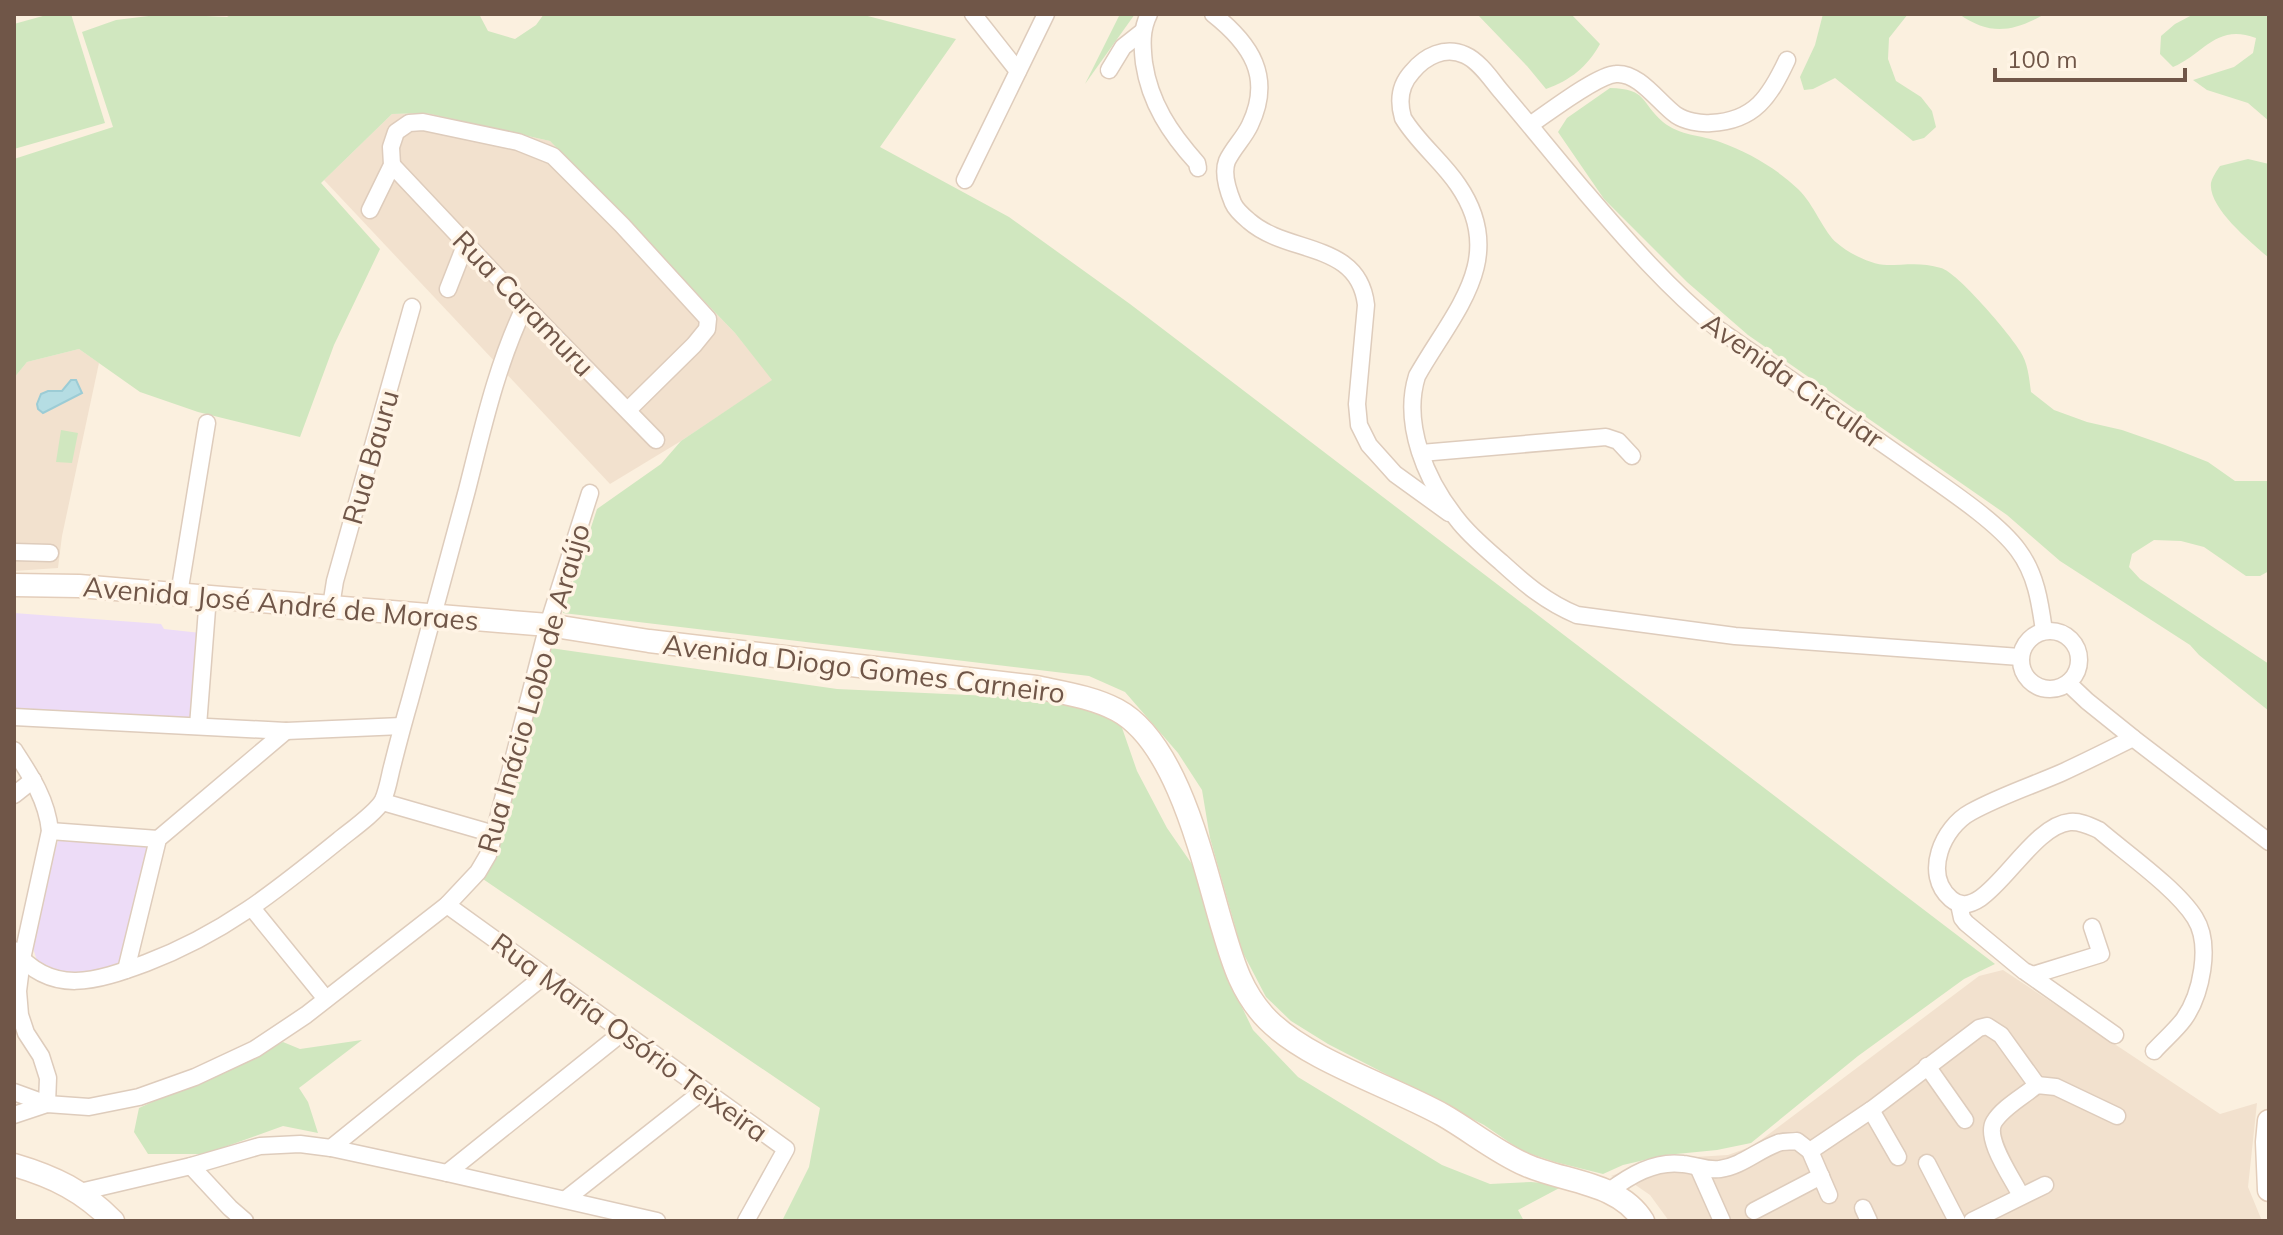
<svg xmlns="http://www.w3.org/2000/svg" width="2283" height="1235" font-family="Mulish,sans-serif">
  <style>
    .residential { fill: #f2e1ce }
    .education { fill: #eddcf7 }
    .green { fill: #d0e7bf }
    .water { fill: #b5dde3; stroke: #9cccd5; stroke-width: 2 }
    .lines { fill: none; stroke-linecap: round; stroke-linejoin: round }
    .street-casing { stroke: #deccbc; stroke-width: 19 }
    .secondary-casing { stroke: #e3cdba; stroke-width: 25 }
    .street { stroke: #fff; stroke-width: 16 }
    .secondary { stroke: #fff; stroke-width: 22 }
    .labels { text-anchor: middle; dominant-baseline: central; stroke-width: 7; stroke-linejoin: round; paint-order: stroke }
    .street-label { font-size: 28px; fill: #705648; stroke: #fff4e5 }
  </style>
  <rect width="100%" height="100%" fill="#fbf0df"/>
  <g class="residential">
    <path d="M426 113 550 141 735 333 773 380 681 441 610 484 324 180 392 114Z"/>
    <path d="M79 349 99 363 62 536 58 568 14 571V378L27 362Z"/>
    <path d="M2003 970 2220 1114 2257 1103 2248 1187 2262 1221H1669L1650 1195 1634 1184 1611 1176 1644 1164 1678 1158 1728 1155 1753 1146 1979 976Z"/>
  </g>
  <g class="education">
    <path d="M14 613 161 624 164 629 201 633 197 720 14 713Z"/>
    <path d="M59 838 149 846 123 965 102 974 58 977 37 961 33 948 51 862Z"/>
  </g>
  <g class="green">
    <path d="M50 14H71L105 123 14 149V24Z"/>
    <path d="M165 14 227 17 232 14H479L488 31 515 39 536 25 544 14H860L956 39 880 147 1009 217 1130 304 1995 964 1964 979 1858 1056 1751 1143 1717 1150 1666 1155 1623 1165 1603 1174 1555 1162 1522 1151 1484 1125 1328 1044 1291 1021 1266 997 1242 951 1210 838 1202 790 1178 753 1125 692 1089 676 563 613 597 509 661 464 681 441 772 380 735 333 550 141 426 113 392 114 321 183 380 249 334 345 300 437 198 412 140 392 79 349 27 362 14 378V159L113 127 82 32 116 20Z"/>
    <path d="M1120 14H1135L1085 84Z"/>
    <path d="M1477 14H1571L1600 44C1587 67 1571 80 1546 89L1527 66Z"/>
    <path d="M1823 14H1908L1889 38 1888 59 1896 81 1921 97 1932 111 1936 127 1924 138 1913 141 1835 78 1813 89 1804 90 1800 77 1815 45Z"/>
    <path d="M1959 14H2045C2013 32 1990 36 1959 14Z"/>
    <path d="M2194 14H2269V121L2248 103 2207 90 2193 80 2234 67 2253 53 2256 38C2216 23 2204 54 2173 67L2160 54 2161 36 2175 24Z"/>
    <path d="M1610 88C1648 89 1640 102 1663 122 1680 136 1702 135 1720 142 1748 152 1776 168 1798 189 1814 204 1824 233 1837 243 1848 253 1872 265 1887 265 1907 265 1921 262 1941 268 1957 272 2010 334 2020 351 2028 363 2029 378 2031 392L2054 410 2087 422 2122 430 2165 445 2208 462 2235 481H2269V571L2260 576H2246L2204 547 2181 541 2154 540 2132 554 2129 567 2140 579 2269 664V711L2199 655 2190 645 2060 561 2007 515 1748 335 1687 282 1604 199 1558 132 1567 118Z"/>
    <path d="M2248 159 2269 164V258C2252 243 2208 208 2211 183 2212 178 2217 170 2220 166Z"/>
    <path d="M61 430 78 433 72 463 56 462Z"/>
    <path d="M550 648 837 689 1082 700 1120 722 1137 771 1167 828 1196 870 1238 999 1253 1030 1298 1077 1442 1165 1490 1184 1531 1182 1565 1185 1518 1210 1524 1221H782L809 1167 820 1108 480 877 501 840 505 817Z"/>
    <path d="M362 1040 299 1088 308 1102 318 1133 283 1126 205 1154H148L134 1132 139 1108 283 1042 300 1049Z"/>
  </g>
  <path class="water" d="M71 380H76L82 393 43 413 38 409 37 404 41 394 48 391H62Z"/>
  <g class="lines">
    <defs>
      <g id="street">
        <path d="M973 14 1018 71"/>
        <path d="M1149 14C1141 30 1142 45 1144 63 1150 103 1170 133 1197 163L1198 168"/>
        <path d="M1213 14C1251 44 1273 77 1250 125 1244 138 1233 148 1227 161 1222 174 1228 191 1233 203 1236 210 1243 216 1249 221 1288 255 1359 241 1366 305L1357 404 1359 425 1369 445 1395 474 1449 513"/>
        <path d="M1109 70 1123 47 1142 32"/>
        <path d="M1530 125C1548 113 1597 75 1616 74 1639 72 1659 103 1676 115 1685 121 1700 124 1711 123 1755 121 1770 96 1787 60"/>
        <path d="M392 165 525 306 656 440"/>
        <path d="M965 180 1046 14"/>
        <path d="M370 210 392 165 391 147 396 132 409 123 423 122 518 142 553 156 622 225 708 319 707 329 694 345 628 410"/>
        <path d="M448 289 466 243"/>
        <path d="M1421 453 1606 437 1618 441 1632 456"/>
        <path d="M14 552 50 553"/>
        <path d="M179 594 207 423"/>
        <path d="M331 606 335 581 412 307"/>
        <circle cx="2050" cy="660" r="29"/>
        <path d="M2020 657 1735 636 1577 615C1546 602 1525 584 1501 562 1486 549 1469 535 1457 519 1426 481 1402 424 1417 376 1453 312 1509 259 1458 185 1442 161 1418 143 1403 118 1398 101 1400 85 1412 72 1425 56 1445 46 1465 55 1479 61 1491 79 1500 90 1529 124 1557 159 1586 193 1627 241 1669 289 1718 329 1782 373 1845 418 1909 462 1941 485 1996 520 2018 550 2036 574 2040 602 2044 631"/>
        <path d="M2068 683 2087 701 2133 738 2269 842"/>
        <path d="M14 717 286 731 402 726"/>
        <path d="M198 726 208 596"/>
        <path d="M2133 738C2109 750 2085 762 2061 773 2031 786 2000 796 1971 812 1943 827 1922 874 1951 899 1985 928 2026 826 2070 822 2081 821 2090 826 2099 830 2127 854 2177 889 2195 918 2212 945 2201 995 2184 1019 2176 1030 2164 1040 2154 1051"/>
        <path d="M14 750C31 776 47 800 50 831L22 959 18 991 20 1015 26 1033 41 1056 48 1078 47 1104"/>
        <path d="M14 795 33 780"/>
        <path d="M383 802 494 834"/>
        <path d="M50 831 158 839"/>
        <path d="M1959 904 1962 918 1966 923 2024 971 2033 975 2101 954 2092 927"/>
        <path d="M447 905 786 1149 746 1221"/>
        <path d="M252 908 326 999"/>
        <path d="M14 950C52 997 97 981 146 963 223 934 276 891 339 840 350 831 377 812 383 800 387 791 389 780 391 771 397 747 403 724 410 700 429 630 448 560 467 490 483 427 497 364 525 306"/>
        <path d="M126 970 158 839 286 731"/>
        <path d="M2027 973 2115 1035"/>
        <path d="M1927 1066 1965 1120"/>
        <path d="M14 1092 47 1104"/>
        <path d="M1871 1110 1898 1157"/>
        <path d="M14 1115 47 1104 89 1107 139 1097 195 1077 255 1049 306 1015 447 905 478 872 488 855 494 834 548 625 590 493"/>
        <path d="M331 1148 544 976"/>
        <path d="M1810 1151 1871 1110 1979 1028 1987 1026 2001 1035 2037 1085"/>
        <path d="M1927 1163 1957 1221"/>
        <path d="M191 1166 230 1208 245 1221"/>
        <path d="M1698 1167 1722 1221"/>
        <path d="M447 1173 623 1032"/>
        <path d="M80 1192 191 1166 260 1146 300 1144 331 1148 447 1173 657 1221"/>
        <path d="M1608 1192C1629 1176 1655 1160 1683 1164 1695 1165 1708 1171 1720 1169 1742 1166 1758 1150 1778 1143 1783 1141 1791 1142 1797 1141L1810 1151 1829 1195"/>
        <path d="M2021 1196C2013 1179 1984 1139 1994 1122 2003 1107 2024 1096 2037 1085L2056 1087 2117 1116"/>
        <path d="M566 1199 703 1091"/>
        <path d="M1863 1208 1869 1221"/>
        <path d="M1754 1211 1821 1176"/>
        <path d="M1972 1221 2045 1185"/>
      </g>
      <g id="secondary">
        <path d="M14 585 79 586 548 625 649 641 1036 687C1064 693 1092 697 1117 710 1179 743 1204 867 1223 929 1233 963 1242 994 1268 1020 1309 1061 1391 1086 1443 1115 1471 1131 1496 1152 1526 1165 1564 1182 1619 1182 1643 1221"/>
        <path d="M2269 1121 2267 1142 2269 1190"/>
        <path d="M14 1165C55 1177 83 1191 113 1221"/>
      </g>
    </defs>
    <use href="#street" class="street-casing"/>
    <use href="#secondary" class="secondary-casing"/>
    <use href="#street" class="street"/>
    <use href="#secondary" class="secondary"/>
  </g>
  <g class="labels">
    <g class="street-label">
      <text transform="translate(524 303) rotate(46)">Rua Caramuru</text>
      <text transform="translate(1793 380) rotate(35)">Avenida Circular</text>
      <text transform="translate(370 457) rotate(-74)">Rua Bauru</text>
      <text transform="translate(281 603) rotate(5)">Avenida José André de Moraes</text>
      <text transform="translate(864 668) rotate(7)">Avenida Diogo Gomes Carneiro</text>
      <text transform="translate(533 688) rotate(-74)">Rua Inácio Lobo de Araújo</text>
      <text transform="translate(630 1037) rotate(36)">Rua Maria Osório Teixeira</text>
    </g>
  </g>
  <rect width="2283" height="1235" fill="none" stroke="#705648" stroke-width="32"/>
  <path d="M1995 68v12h190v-12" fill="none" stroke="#705648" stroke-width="4"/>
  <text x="2007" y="68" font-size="24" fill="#705648" stroke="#fff4e5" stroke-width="6" paint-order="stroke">100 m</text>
</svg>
